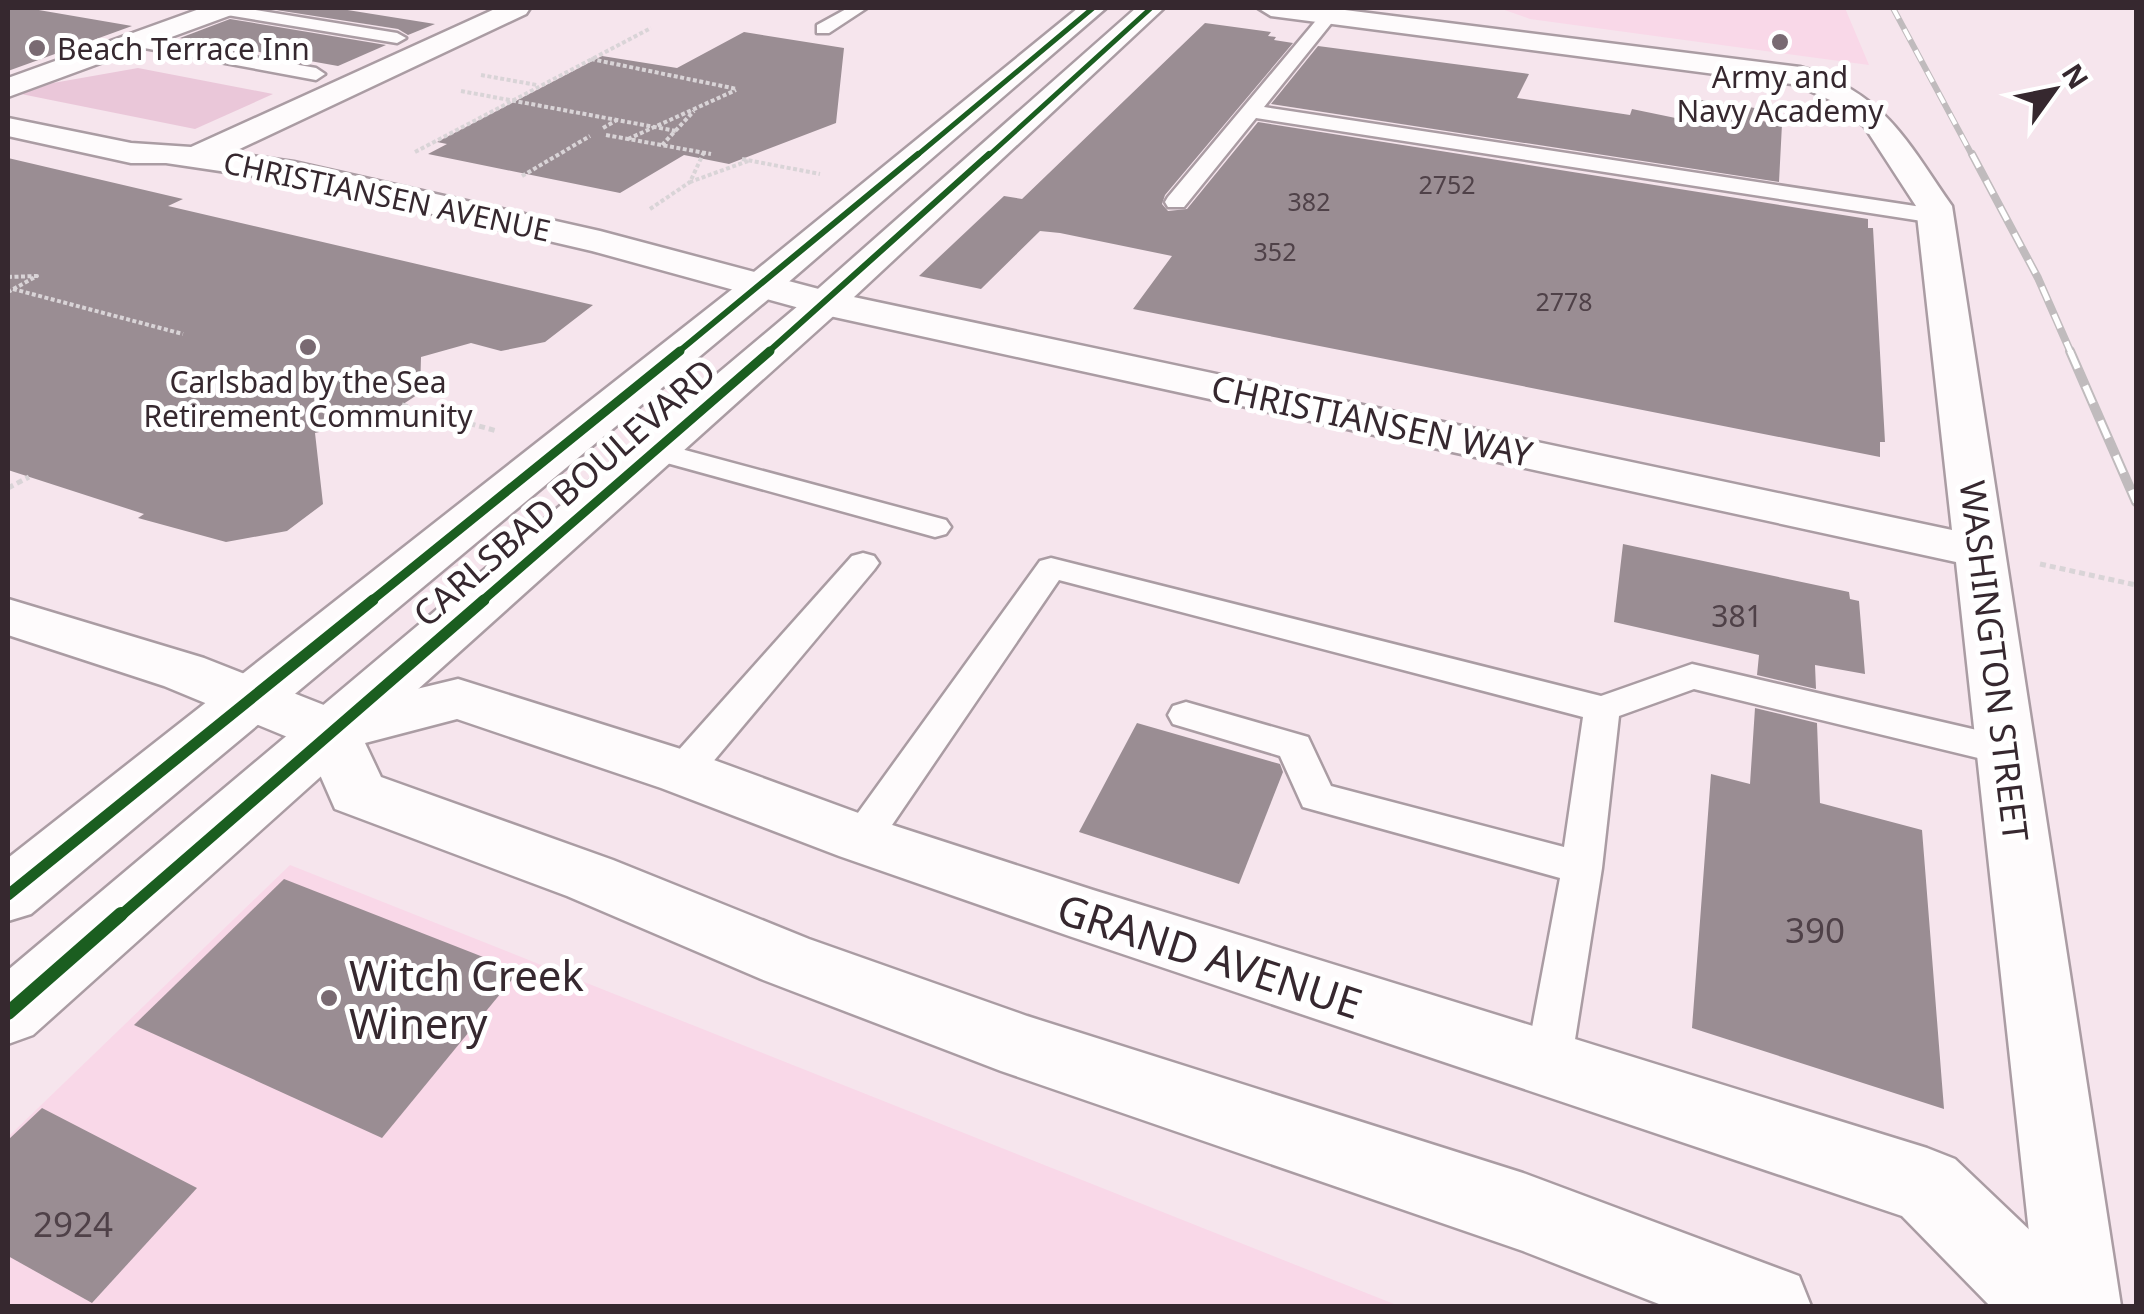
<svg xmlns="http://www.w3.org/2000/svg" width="2144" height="1314" font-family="'Noto Sans',sans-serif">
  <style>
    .built { fill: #f9d8e8 }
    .green { fill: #eac7d9 }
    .building { fill: #9a8d93 }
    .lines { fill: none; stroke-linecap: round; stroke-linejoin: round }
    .lane-casing { stroke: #aa9ca3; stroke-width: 5 }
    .street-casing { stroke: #aa9ca3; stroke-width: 5 }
    .secondary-casing { stroke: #aa9ca3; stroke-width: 5 }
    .primary-casing { stroke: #aa9ca3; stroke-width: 5 }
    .path-far1 { stroke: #d9d4d7; stroke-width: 4; stroke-dasharray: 4 2.5; stroke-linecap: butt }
    .path { stroke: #d9d4d7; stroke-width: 5; stroke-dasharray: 6 4; stroke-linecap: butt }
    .lane { fill: #fefbfc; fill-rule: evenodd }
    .street { fill: #fefbfc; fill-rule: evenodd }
    .secondary { fill: #fefbfc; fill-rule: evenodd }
    .primary { fill: #fefbfc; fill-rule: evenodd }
    .rail-far2-casing { stroke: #c0bbbd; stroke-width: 6 }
    .rail-far1-casing { stroke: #c0bbbd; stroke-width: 8 }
    .rail-casing { stroke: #c0bbbd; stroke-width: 10 }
    .rail-far2 { stroke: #fff; stroke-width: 4; stroke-dasharray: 12; stroke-linecap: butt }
    .rail-far1 { stroke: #fff; stroke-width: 5; stroke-dasharray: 15; stroke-linecap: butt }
    .rail { stroke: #fff; stroke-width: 6; stroke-dasharray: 19; stroke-linecap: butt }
    .cycleway-far4-casing { stroke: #fff; stroke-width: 9 }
    .cycleway-far3-casing { stroke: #fff; stroke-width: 10 }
    .cycleway-far2-casing { stroke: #fff; stroke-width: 14 }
    .cycleway-far1-casing { stroke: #fff; stroke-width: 18 }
    .cycleway-casing { stroke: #fff; stroke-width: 20 }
    .cycleway-far4 { stroke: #1b5e20; stroke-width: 5 }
    .cycleway-far3 { stroke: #1b5e20; stroke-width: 6 }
    .cycleway-far2 { stroke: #1b5e20; stroke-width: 9 }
    .cycleway-far1 { stroke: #1b5e20; stroke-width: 11 }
    .cycleway { stroke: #1b5e20; stroke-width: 14 }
    .poi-dot { fill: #796a72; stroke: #fff; stroke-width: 4 }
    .labels { text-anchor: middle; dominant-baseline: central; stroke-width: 10; stroke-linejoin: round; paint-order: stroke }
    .far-number-label { font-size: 25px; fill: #4f4148 }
    .far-poi-label { font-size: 30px; fill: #36282f; stroke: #fff }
    .far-street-label { font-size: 30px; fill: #36282f; stroke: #fff }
    .number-label { font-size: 30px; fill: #4f4148 }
    .street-label { font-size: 35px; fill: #36282f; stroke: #fff }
    .near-number-label { font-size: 35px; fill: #4f4148 }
    .near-street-label { font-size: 42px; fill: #36282f; stroke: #fff }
    .near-poi-label { font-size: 42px; fill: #36282f; stroke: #fff; text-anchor: start }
  </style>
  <rect width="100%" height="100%" fill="#f6e5ed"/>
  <g class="built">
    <path d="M1499 8H1845L1869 65 1530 19Z"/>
    <path d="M290 865 1399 1306H8V1137Z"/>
  </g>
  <path class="green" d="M138 68 273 94 195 129 21 94 53 83Z"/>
  <g class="building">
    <path d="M8 8H27L132 26 8 71Z"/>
    <path d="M263 8H335L435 24 408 35 398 29Z"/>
    <path d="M230 19 386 45 338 66 180 38Z"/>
    <path d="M1205 23 1271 32 1268 36 1276 37 1274 40 1293 43 1165 195 1162 204 1168 211 1187 209 1258 122 1868 219V228H1873L1885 442H1880V457L1133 309 1172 256 1060 233 1040 231 981 289 919 276 1004 196 1022 199Z"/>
    <path d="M744 32 844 48 836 123 729 164 684 155 620 193 428 154 447 144 437 142 602 56 677 68Z"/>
    <path d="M1318 46 1529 74 1517 98 1630 115 1632 109 1690 121 1694 99 1755 108 1763 110 1762 121 1782 124 1779 182 1271 104Z"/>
    <path d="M8 158 183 199 168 206 593 305 545 342 501 351 471 343 421 357 420 393 385 416 315 433 323 504 287 531 226 542 138 518 144 514 8 470Z"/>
    <path d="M1623 544 1849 592 1850 599 1859 601 1865 674 1815 665 1816 689 1757 675 1759 655 1614 622Z"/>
    <path d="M1755 708 1817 723 1820 803 1922 830 1944 1109 1692 1028 1711 774 1750 784Z"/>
    <path d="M1137 723 1280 764 1283 772 1239 884 1079 832Z"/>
    <path d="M284 879 519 971 382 1138 134 1025Z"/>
    <path d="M42 1108 197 1188 92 1303 8 1256V1140Z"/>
  </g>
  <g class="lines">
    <defs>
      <g id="lane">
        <path d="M214 8H243L397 33 406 38 397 43 221 14Z"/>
        <path d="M848 8H867L829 33H817V25Z"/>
        <path d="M1330 10 1338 15 1264 107 1935 209 1946 216 1935 223 1256 118 1184 207H1168L1165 202 1168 197 1324 11Z"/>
        <path d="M134 36 316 68 325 74 316 80 128 45V37Z"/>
        <path d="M655 442 946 520 951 527 946 534 935 537 645 457 640 451 645 445Z"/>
        <path d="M863 553 874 556 879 563 874 570 696 782 682 786 668 782 663 772 668 762 852 556Z"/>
        <path d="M1051 558 1601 696 1692 664 2007 737 2020 741 2026 751 2020 761 2007 765 1694 689 1619 716 1602 868 1571 1065 1564 1080 1548 1086 1532 1080 1525 1065 1560 878 1303 807 1280 756 1173 724 1168 715 1173 706 1186 702 1308 737 1331 786 1564 847 1583 717 1059 580 875 850 861 855 847 850 841 839 847 828 1040 561Z"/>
      </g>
      <path id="street" d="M497 8H530L526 14 231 153 294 162 600 231 830 292 1952 530 1916 206 1864 126 1830 100 1790 82 1785 76 1790 70C1804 66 1814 71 1827 77 1892 105 1913 151 1952 206L2121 1306H2037L1956 562 825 315 592 251 294 182 166 163H131L8 136V118L131 143 191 147Z"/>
      <g id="secondary">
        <path d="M202 8H238L234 14 8 97V78Z"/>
        <path d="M1258 8H1329L1800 67 1810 70 1815 76 1810 82 1800 85 1271 16Z"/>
        <path d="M8 599 204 658 334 709 458 679 703 756 883 822 1093 890 1927 1148 1955 1159 2078 1276 2090 1306H1990L1902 1216 1069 936 839 856 661 788 457 719 365 743 381 777 613 860 809 939 1027 1016 1523 1173 1799 1276 1811 1306H1664L1523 1251 1001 1071 761 979 567 896 335 809 307 745 164 686 8 635Z"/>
      </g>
      <g id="primary">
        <path d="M1078 8H1106L777 292 31 914 8 921V858L749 276Z"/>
        <path d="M1136 8H1164L839 311 33 1035 8 1044V970L811 295Z"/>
      </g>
    </defs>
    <use href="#lane" class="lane-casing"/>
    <use href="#street" class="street-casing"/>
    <use href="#secondary" class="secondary-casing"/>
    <use href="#primary" class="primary-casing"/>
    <g class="path-far1">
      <path d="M591 59 737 89"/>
      <path d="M481 75 537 85"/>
      <path d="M461 91 676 131"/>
      <path d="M603 128 617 120"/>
      <path d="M606 135 711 154"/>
      <path d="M628 139 736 90"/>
      <path d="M662 145 694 111"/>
      <path d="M415 152 651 28"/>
      <path d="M704 152 690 182 748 161"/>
      <path d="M742 159 820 174"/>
      <path d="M522 176 590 136"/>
      <path d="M650 209 690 182"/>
      <path d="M8 277 37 276 8 292"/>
      <path d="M13 289 183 334"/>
    </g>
    <g class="path">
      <path d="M402 405 497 431"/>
      <path d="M8 488 29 477"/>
      <path d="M2040 564 2136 585"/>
    </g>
    <use href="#lane" class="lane"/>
    <use href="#street" class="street"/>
    <use href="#secondary" class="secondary"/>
    <use href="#primary" class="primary"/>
    <defs>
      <path id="rail-far2" d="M1893 8 1973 157"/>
      <path id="rail-far1" d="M1972 154 2038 278 2071 353"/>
      <path id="rail" d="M2070 351 2136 502"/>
    </defs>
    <use href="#rail-far2" class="rail-far2-casing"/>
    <use href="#rail-far1" class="rail-far1-casing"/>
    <use href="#rail" class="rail-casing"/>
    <use href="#rail-far2" class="rail-far2"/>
    <use href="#rail-far1" class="rail-far1"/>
    <use href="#rail" class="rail"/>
    <defs>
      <g id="cycleway-far4">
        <path d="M915 157 1093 8"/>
        <path d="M987 157 1151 8"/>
      </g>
      <g id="cycleway-far3">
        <path d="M677 353 918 154"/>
        <path d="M767 353 989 154"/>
      </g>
      <g id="cycleway-far2">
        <path d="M370 602 680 351"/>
        <path d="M481 602 770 351"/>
      </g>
      <g id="cycleway-far1">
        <path d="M8 895 373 600"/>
        <path d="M119 917 484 600"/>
      </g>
      <path id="cycleway" d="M8 1013 121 914"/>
    </defs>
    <use href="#cycleway-far4" class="cycleway-far4-casing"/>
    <use href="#cycleway-far3" class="cycleway-far3-casing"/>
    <use href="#cycleway-far2" class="cycleway-far2-casing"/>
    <use href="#cycleway-far1" class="cycleway-far1-casing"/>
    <use href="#cycleway" class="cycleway-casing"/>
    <use href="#cycleway-far4" class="cycleway-far4"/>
    <use href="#cycleway-far3" class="cycleway-far3"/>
    <use href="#cycleway-far2" class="cycleway-far2"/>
    <use href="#cycleway-far1" class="cycleway-far1"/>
    <use href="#cycleway" class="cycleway"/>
  </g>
  <g class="poi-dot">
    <circle cx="1780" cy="42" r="10"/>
    <circle cx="37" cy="48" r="10"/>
    <circle cx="308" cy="347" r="10"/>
    <circle cx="329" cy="998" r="10"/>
  </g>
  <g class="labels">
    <g class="far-number-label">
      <text x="1447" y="184">2752</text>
      <text x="1309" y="201">382</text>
      <text x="1275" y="251">352</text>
      <text x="1564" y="301">2778</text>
    </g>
    <g class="far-poi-label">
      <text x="57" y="48" text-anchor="start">Beach Terrace Inn</text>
      <text x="1780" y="76">Army and<tspan x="1780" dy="34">Navy Academy</tspan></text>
      <text x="308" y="381">Carlsbad by the Sea<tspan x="308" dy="34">Retirement Community</tspan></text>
    </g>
    <g class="far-street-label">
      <text transform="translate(387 196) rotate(12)">CHRISTIANSEN AVENUE</text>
    </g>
    <g class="number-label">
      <text x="1737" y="615">381</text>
    </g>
    <g class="street-label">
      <text transform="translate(1372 420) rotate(12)">CHRISTIANSEN WAY</text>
      <text transform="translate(564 492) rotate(-41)">CARLSBAD BOULEVARD</text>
      <text transform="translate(1995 661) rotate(83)">WASHINGTON STREET</text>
    </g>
    <g class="near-number-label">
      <text x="1815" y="929">390</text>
      <text x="73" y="1223">2924</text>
    </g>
    <g class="near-street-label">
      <text transform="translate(1210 955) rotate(18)">GRAND AVENUE</text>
    </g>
    <g class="near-poi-label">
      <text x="349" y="974">Witch Creek<tspan x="349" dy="48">Winery</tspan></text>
    </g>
  </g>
  <rect width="2144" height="1314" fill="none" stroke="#36282f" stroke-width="20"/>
  <g transform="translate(2054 90) rotate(57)" stroke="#ffffff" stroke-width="8" paint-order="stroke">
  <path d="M0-8L18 38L0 25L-18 38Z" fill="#36282f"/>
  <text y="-15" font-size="28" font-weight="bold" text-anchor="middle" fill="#36282f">N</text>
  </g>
</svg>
